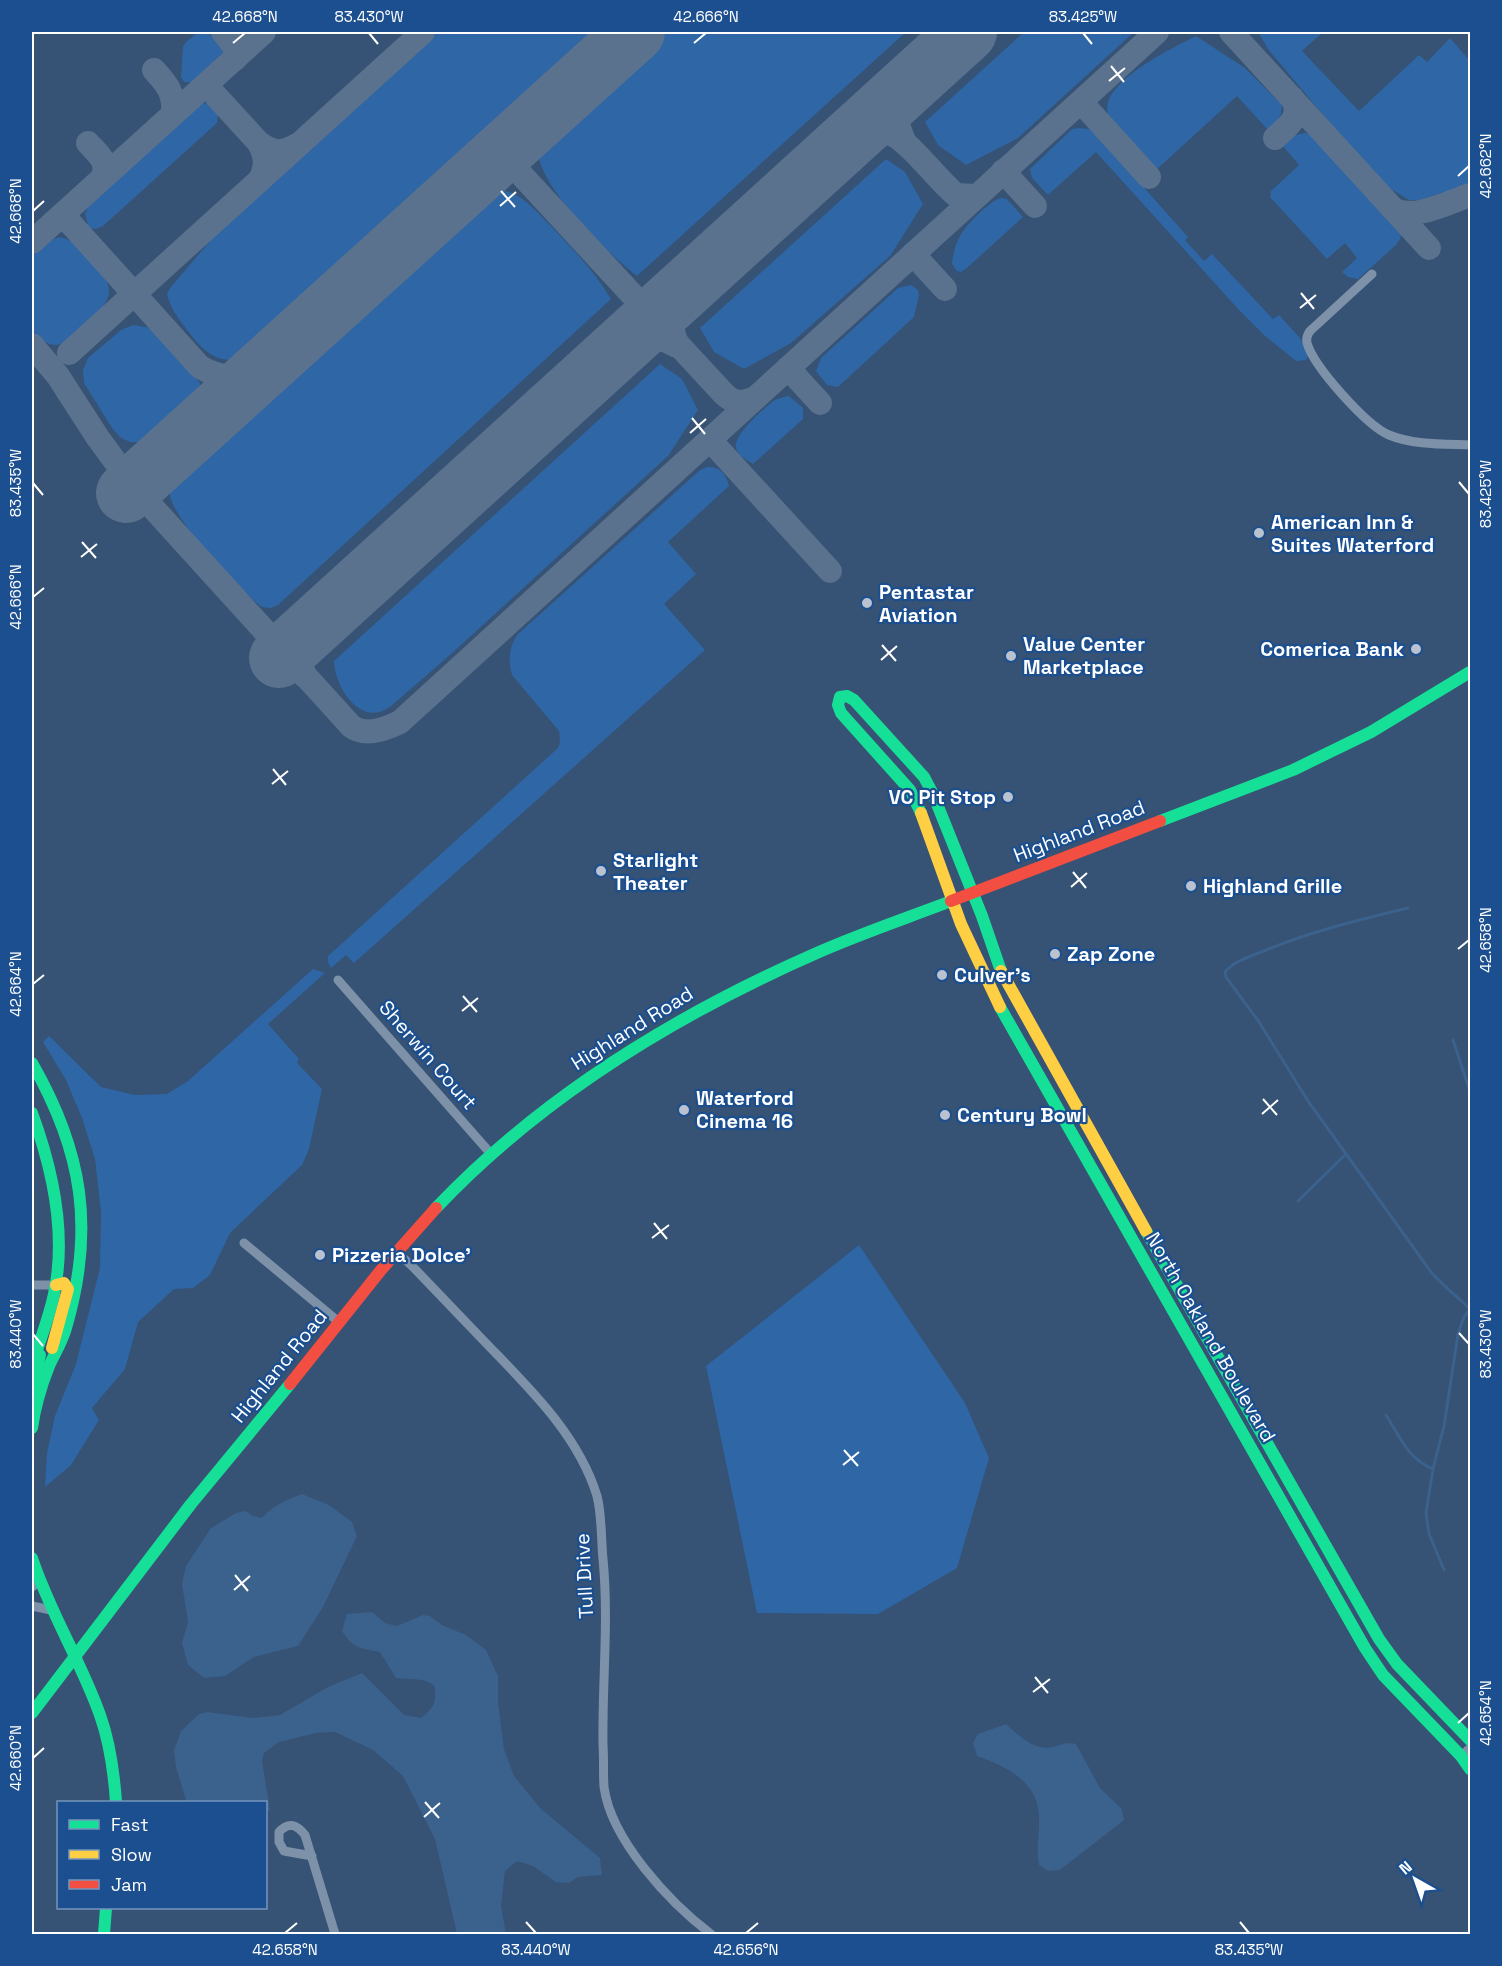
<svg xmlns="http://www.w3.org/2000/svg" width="1502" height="1966" font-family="'Space Grotesk',sans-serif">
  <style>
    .green { fill: #2f66a5 }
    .water { fill: #3b618d }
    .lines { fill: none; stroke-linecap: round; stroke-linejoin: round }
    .stream { stroke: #3b618d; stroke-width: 3 }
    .taxiway { stroke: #5a728e; stroke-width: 24 }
    .runway { stroke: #5a728e; stroke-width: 60 }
    .street { stroke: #7d92a8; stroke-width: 9 }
    .fast { stroke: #16e098; stroke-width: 12 }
    .slow { stroke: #ffcf43; stroke-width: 12 }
    .jam { stroke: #f24e42; stroke-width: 12 }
    .ticks { fill: none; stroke: #fff; stroke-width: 2 }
    .poi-dot { fill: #b9c2ce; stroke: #1b4f8f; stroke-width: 2 }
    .labels { text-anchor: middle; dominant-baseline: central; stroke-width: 4.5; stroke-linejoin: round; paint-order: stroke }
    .poi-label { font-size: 20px; font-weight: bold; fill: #fff; stroke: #1b4f8f; text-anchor: start }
    .street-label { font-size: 20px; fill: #fff; stroke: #1b4f8f }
    .neatline { fill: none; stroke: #fff; stroke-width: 2 }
    .ticks-label { font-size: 15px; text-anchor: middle; fill: #fff }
  </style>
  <rect width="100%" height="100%" fill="#365274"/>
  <g class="green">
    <path d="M198 32C210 31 221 41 223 53L193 82H184L181 77 183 47 185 43Z"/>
    <path d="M438 32H601L254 350C223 373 202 351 185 327 177 317 170 307 167 294L170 288 217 233Z"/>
    <path d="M666 32H906L637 276C609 255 538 186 538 151L545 141Z"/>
    <path d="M1024 32H1134L1018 138 966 165 938 145 925 122Z"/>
    <path d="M1258 32H1323L1302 51 1359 111 1419 55 1427 62 1450 38 1470 61V184L1420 200H1409L1386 186 1339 134 1268 49Z"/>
    <path d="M1196 36 1245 68 1282 105C1282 117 1277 123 1268 130L1237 96 1156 170 1110 119C1091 86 1173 48 1196 36Z"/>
    <path d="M205 103 215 107 218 115 217 123 103 226 96 229 89 228 85 214 90 202 196 107Z"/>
    <path d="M1078 128 1090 129 1098 136 1188 237 1185 240 1204 261 1212 254 1273 319 1279 315 1300 338 1308 356 1306 360 1296 361 1264 335 1239 310 1096 152 1048 195 1032 178 1030 169 1072 129Z"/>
    <path d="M1305 133 1310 134 1321 144 1402 233 1400 239 1396 245 1358 279 1348 277 1342 272 1357 258 1345 243 1327 259 1270 197 1271 194 1270 192 1299 165 1282 145 1295 135Z"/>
    <path d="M886 159 905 172 923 204 890 256 791 343 744 369 714 352 700 328Z"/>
    <path d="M498 189C506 191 513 193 520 197 531 205 541 216 551 226 573 249 595 272 611 299L278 605 271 608 262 607C240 591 178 524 171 499 168 491 171 484 176 477L484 194Z"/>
    <path d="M1001 198 1007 199 1023 217 967 268 961 272 957 271 952 264C953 254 955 245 960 236 966 225 989 201 1001 198Z"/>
    <path d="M59 237C73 239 79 248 88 258 97 268 110 278 109 293 108 308 68 347 54 345 44 344 38 336 32 329V256L49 241Z"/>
    <path d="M911 285 918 290 919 295 914 317 838 387 827 385 816 371 821 358 898 288Z"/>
    <path d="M133 325 152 328 200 383 199 397 196 402 156 439 145 442H130L121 438 112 428 84 383 83 370 88 358 121 330Z"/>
    <path d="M660 364 682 379 698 410 668 456 451 654 391 706C362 729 335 689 334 661Z"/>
    <path d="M789 396 803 408V419L753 464C747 460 738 456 736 448 733 435 765 407 775 400 779 398 784 397 789 396Z"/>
    <path d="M707 467C720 466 726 474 729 486L668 542 696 574 664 604 705 650 354 963 346 955 331 968 328 962V956L558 748 560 742 559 731 512 675C508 660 509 648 517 635L700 470Z"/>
    <path d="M313 969 325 973 268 1024 299 1059 297 1063 322 1089 309 1149 302 1165 230 1233 210 1275 193 1288 174 1289 138 1322 125 1369 92 1408 99 1420 71 1465 45 1487 47 1453 55 1416 76 1364 100 1268 101 1211 95 1159 82 1118 66 1080 43 1042 49 1036 101 1087 135 1095 167 1094 188 1081Z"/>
    <path d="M859 1245 965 1403 989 1458 957 1568 878 1614 757 1613 706 1366Z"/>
  </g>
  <g class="water">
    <path d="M302 1494 329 1505 352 1522 357 1536 323 1607 298 1646 254 1657 225 1676 204 1678 188 1665 182 1643 188 1622 182 1584 186 1566 211 1528 236 1513 246 1511 253 1516 262 1518C273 1505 287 1500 302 1494Z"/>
    <path d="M372 1612 385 1623 397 1626 423 1615 430 1616 442 1625 466 1635 486 1650 498 1676V1703L504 1749 514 1776 540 1808 600 1858 602 1875 578 1877 569 1883 556 1882 533 1866 517 1861 505 1871 501 1906 506 1934H457L435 1839 403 1776 373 1750 335 1732 316 1733 279 1742 264 1753 262 1761 270 1810 266 1813V1802H183L186 1800 176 1767 174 1750 181 1731 199 1714 207 1712 253 1718 280 1715 328 1687 362 1673 404 1715 421 1718C433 1709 438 1700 434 1685L423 1680 396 1678 380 1652C359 1648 354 1649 342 1631L347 1614Z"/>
    <path d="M1006 1724C1019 1736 1034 1751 1053 1747 1063 1745 1064 1742 1076 1744L1100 1788 1122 1809 1124 1820 1060 1870 1048 1871 1039 1865C1036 1847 1039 1840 1039 1823 1041 1783 1010 1768 977 1756L973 1743 978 1734Z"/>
  </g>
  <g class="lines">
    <g class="stream">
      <path d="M1408 908C1358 920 1309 932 1261 952 1249 957 1234 961 1225 972L1226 977 1259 1022 1308 1101 1431 1272C1443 1286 1457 1296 1470 1309"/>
      <path d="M1453 1040 1470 1092"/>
      <path d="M1298 1201 1346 1154"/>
      <path d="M1386 1415C1400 1437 1408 1459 1433 1469"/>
      <path d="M1444 1570 1429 1534 1426 1513 1433 1469 1444 1426 1458 1334 1464 1317 1470 1309"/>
    </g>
    <g class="taxiway">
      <path d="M223 32C230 41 237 46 235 59"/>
      <path d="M1231 32 1429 248"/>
      <path d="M633 33 634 32"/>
      <path d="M154 70C167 84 175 94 173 114"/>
      <path d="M904 88C895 113 894 118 905 143"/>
      <path d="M216 96 259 143"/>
      <path d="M1081 102 1149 177"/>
      <path d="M850 138C862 134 878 129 891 134 909 140 938 181 956 195L976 196"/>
      <path d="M1275 138C1288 126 1303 116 1292 98"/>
      <path d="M517 139 512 157 516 169 723 393C733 403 740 404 753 399"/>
      <path d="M88 143C99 155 108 161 103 177"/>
      <path d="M487 166 504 164 516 169"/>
      <path d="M1003 171 1035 206"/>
      <path d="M260 180C267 165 266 157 259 143 274 153 281 154 297 145"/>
      <path d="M1392 208C1412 222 1449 202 1470 195"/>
      <path d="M63 215 200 367C225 381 238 378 264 368"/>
      <path d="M32 242 264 32"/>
      <path d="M913 254 945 289"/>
      <path d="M677 343C668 324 673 309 682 291"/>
      <path d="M32 345 58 376 98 438 134 487 351 726C365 737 386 729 400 722L1157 32"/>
      <path d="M623 345C644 335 656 335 677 346"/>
      <path d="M69 353 423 32"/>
      <path d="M788 368 820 403"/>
      <path d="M710 440 830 571"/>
      <path d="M305 676C297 656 300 651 308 632"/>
    </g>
    <g class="runway">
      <path d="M126 493 635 32"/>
      <path d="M279 658 967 32"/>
    </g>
    <g class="street">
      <path d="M1372 274 1310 331C1307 335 1306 338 1307 343 1314 367 1366 425 1389 435 1413 445 1444 444 1470 445"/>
      <path d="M338 980 491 1154"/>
      <path d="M244 1243 340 1323"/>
      <path d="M397 1252 413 1267C436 1291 459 1315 482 1339 526 1385 578 1433 597 1496 602 1515 601 1539 603 1559 609 1621 602 1683 603 1746 604 1759 603 1773 604 1787 611 1840 670 1903 711 1934"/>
      <path d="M32 1285H56"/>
      <path d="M32 1587 39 1581"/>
      <path d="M32 1606 51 1610"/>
      <path d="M1461 1756 1470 1748"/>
      <path d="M312 1856 284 1851 279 1842V1832C289 1821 297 1825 305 1835L335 1934"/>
    </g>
    <g class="fast">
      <path d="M921 813 910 790 841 713 838 705 840 697 847 696 854 700 924 777 933 794 982 916 1001 971"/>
      <path d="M1160 821 1293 770 1371 732 1470 672"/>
      <path d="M1000 1007 1365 1648 1383 1675 1461 1756 1470 1769"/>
      <path d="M32 1063C83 1152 95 1229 66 1328 62 1342 55 1353 49 1366 41 1386 35 1407 32 1428"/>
      <path d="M32 1113C53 1170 67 1233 54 1294 49 1318 40 1341 32 1364"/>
      <path d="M436 1208C543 1095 677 1014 819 952 862 933 907 918 951 901"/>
      <path d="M1146 1231 1379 1639 1397 1664 1470 1740"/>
      <path d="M32 1386 40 1355"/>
      <path d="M32 1558C50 1613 81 1661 100 1715 110 1743 114 1773 116 1802"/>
      <path d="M32 1713 191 1504 290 1384"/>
      <path d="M104 1934 106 1908"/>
    </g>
    <g class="slow">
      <path d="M921 813 961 924 1000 1007"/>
      <path d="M1001 971 1146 1231"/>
      <path d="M52 1348 68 1289 64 1283 56 1285"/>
    </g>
    <g class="jam">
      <path d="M951 901 1160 821"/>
      <path d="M290 1384 381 1270 436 1208"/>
    </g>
  </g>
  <path class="ticks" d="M369 33 378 44M1083 33 1092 44M233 43 245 33M694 43 706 33M1111 66 1124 82M1109 81 1125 68M1458 176 1469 166M501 191 515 207M500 206 516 192M33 211 44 201M1301 293 1314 309M1300 308 1316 295M692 418 705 434M690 433 706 419M1459 482 1469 494M33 483 43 495M82 542 96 558M81 557 97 544M33 597 44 588M882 645 896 661M881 660 897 646M273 769 286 785M272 784 288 771M1073 872 1086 888M1071 887 1087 873M1458 949 1469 940M33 984 44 975M463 996 477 1012M462 1011 478 998M1263 1099 1277 1115M1262 1114 1278 1100M654 1223 667 1239M652 1238 669 1225M1459 1333 1469 1344M33 1334 43 1346M844 1450 858 1466M843 1465 859 1452M235 1575 248 1591M234 1590 250 1576M1035 1677 1048 1693M1033 1692 1050 1679M1458 1723 1469 1713M33 1758 44 1748M425 1802 439 1818M424 1817 440 1803M526 1922 536 1933M1240 1922 1249 1933M285 1933 297 1923M746 1933 758 1923"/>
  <g class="poi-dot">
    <circle cx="1259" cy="533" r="6"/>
    <circle cx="867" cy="603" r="6"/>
    <circle cx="1416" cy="649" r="6"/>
    <circle cx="1011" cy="656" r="6"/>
    <circle cx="1008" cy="797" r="6"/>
    <circle cx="601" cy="871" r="6"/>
    <circle cx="1191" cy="886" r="6"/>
    <circle cx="1055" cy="954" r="6"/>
    <circle cx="942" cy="975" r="6"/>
    <circle cx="684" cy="1110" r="6"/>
    <circle cx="945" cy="1115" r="6"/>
    <circle cx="320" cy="1255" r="6"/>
  </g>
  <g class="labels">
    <g class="poi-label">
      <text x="1271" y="522">American Inn &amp;<tspan x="1271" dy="23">Suites Waterford</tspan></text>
      <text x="879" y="592">Pentastar<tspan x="879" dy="23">Aviation</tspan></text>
      <text x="1023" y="644">Value Center<tspan x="1023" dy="23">Marketplace</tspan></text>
      <text x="1404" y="649" text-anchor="end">Comerica Bank</text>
      <text x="996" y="797" text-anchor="end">VC Pit Stop</text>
      <text x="613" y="860">Starlight<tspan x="613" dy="23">Theater</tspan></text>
      <text x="1203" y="886">Highland Grille</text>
      <text x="1067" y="954">Zap Zone</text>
      <text x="954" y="975">Culver's</text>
      <text x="696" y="1098">Waterford<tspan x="696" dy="23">Cinema 16</tspan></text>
      <text x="957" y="1115">Century Bowl</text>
      <text x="332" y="1255">Pizzeria Dolce'</text>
    </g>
    <g class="street-label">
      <text transform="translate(1079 831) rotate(-21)">Highland Road</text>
      <text transform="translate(632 1028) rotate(-32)">Highland Road</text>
      <text transform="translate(428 1055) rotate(49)">Sherwin Court</text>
      <text transform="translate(1211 1337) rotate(60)">North Oakland Boulevard</text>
      <text transform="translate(279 1366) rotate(-51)">Highland Road</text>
      <text transform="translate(584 1576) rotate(-93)">Tull Drive</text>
    </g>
  </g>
  <rect width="1502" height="1966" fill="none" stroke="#1b4f8f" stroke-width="66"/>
  <rect x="57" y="1801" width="210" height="108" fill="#1b4f8f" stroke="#7695bc" stroke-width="1.5"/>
  <rect x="69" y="1820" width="30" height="9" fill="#16e098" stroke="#7695bc" stroke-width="1.5"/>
  <text x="111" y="1831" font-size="18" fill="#ffffff">Fast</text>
  <rect x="69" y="1850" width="30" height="9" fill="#ffcf43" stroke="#7695bc" stroke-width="1.5"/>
  <text x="111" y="1861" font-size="18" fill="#ffffff">Slow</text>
  <rect x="69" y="1880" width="30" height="9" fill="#f24e42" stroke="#7695bc" stroke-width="1.5"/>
  <text x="111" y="1891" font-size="18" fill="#ffffff">Jam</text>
  <g transform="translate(1415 1879) rotate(320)" stroke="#1b4f8f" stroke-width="4.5" paint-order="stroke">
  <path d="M0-4.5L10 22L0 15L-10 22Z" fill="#ffffff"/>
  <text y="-9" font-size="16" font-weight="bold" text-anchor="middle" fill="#ffffff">N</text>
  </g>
  <rect x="33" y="33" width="1436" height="1900" class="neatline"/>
  <g class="ticks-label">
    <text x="245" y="22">42.668°N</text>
    <text x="369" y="22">83.430°W</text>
    <text x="706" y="22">42.666°N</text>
    <text x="1083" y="22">83.425°W</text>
    <text transform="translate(1486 166) rotate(-90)" y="5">42.662°N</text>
    <text transform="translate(16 211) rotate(-90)" y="5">42.668°N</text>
    <text transform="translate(16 483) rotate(-90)" y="5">83.435°W</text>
    <text transform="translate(1486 494) rotate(-90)" y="5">83.425°W</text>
    <text transform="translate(16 597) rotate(-90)" y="5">42.666°N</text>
    <text transform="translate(1486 940) rotate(-90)" y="5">42.658°N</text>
    <text transform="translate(16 984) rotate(-90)" y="5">42.664°N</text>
    <text transform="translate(16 1334) rotate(-90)" y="5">83.440°W</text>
    <text transform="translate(1486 1344) rotate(-90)" y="5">83.430°W</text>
    <text transform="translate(1486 1713) rotate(-90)" y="5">42.654°N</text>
    <text transform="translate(16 1758) rotate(-90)" y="5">42.660°N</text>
    <text x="285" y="1955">42.658°N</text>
    <text x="536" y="1955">83.440°W</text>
    <text x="746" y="1955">42.656°N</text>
    <text x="1249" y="1955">83.435°W</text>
  </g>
</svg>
